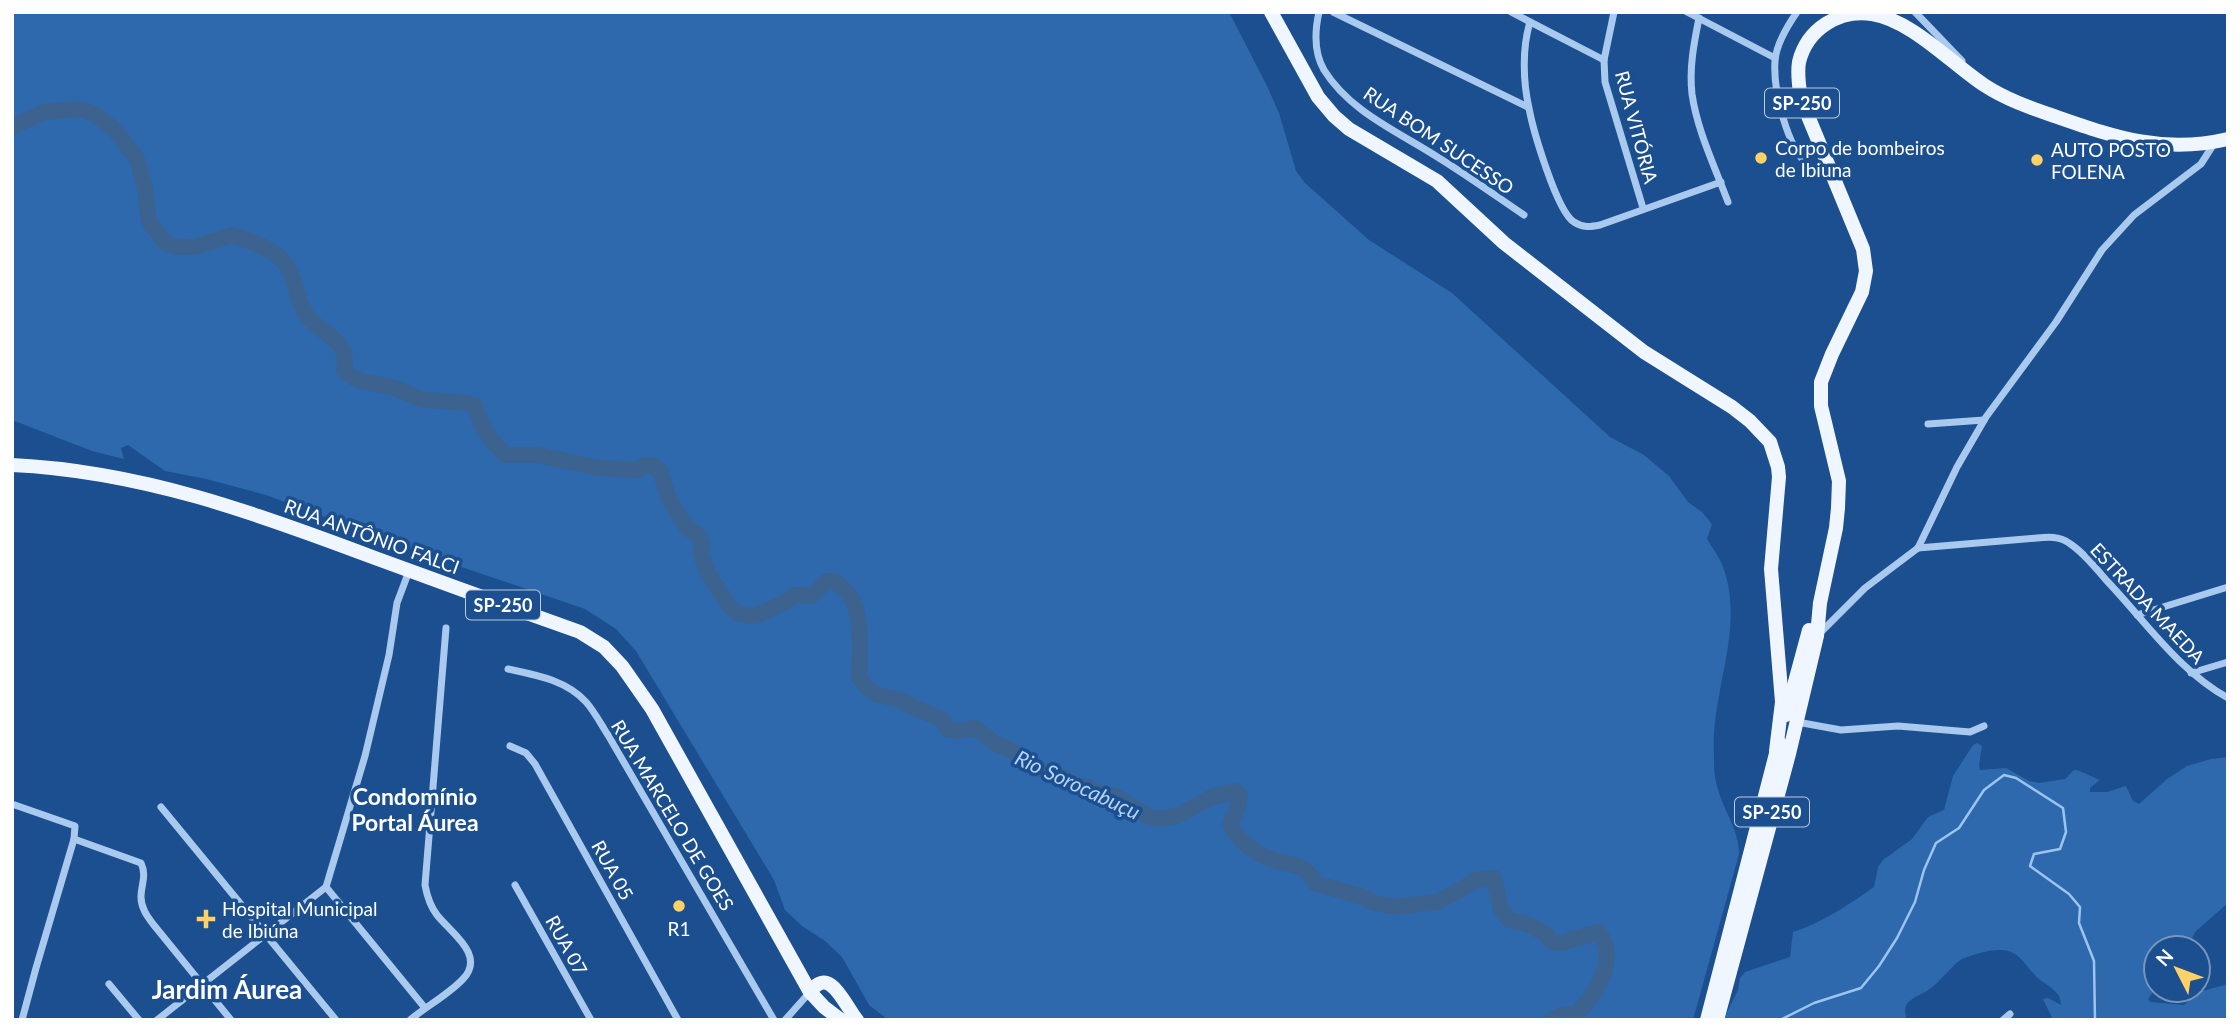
<svg xmlns="http://www.w3.org/2000/svg" width="2240" height="1032" font-family="Lato,sans-serif">
  <style>
    .green { fill: #2e69ad }
    .lines { fill: none; stroke-linecap: round; stroke-linejoin: round }
    .stream { stroke: #9cc4f0; stroke-width: 2.5 }
    .river { stroke: #3c6290; stroke-width: 16 }
    .minor { stroke: #a9c9ee; stroke-width: 7 }
    .primary { stroke: #f0f6ff; stroke-width: 14 }
    .poi-dot { fill: #ffd166; stroke: #1b4f8f; stroke-width: 2.5 }
    .labels { text-anchor: middle; dominant-baseline: central; stroke-width: 7; stroke-linejoin: round; paint-order: stroke }
    .shield { fill: #1b4f8f; stroke: #bbcadd; stroke-width: 2 }
    .shield-label { font-size: 18px; font-weight: bold; fill: #fff }
    .street-label { font-size: 19px; fill: #fff; stroke: #1b4f8f }
    .poi-label { font-size: 19px; fill: #fff; stroke: #1b4f8f; text-anchor: start }
    .water-label { font-size: 21px; font-style: italic; fill: #b5d3f5; stroke: #1b4f8f }
    .quarter-label { font-size: 23px; font-weight: bold; fill: #fff; stroke: #1b4f8f }
    .district-label { font-size: 26px; font-weight: bold; fill: #fff; stroke: #1b4f8f }
  </style>
  <rect width="100%" height="100%" fill="#1b4f8f"/>
  <g class="green">
    <path d="M12 12H1229L1267 86 1279 113 1296 171 1305 183 1369 240 1452 293 1610 437 1644 455 1669 476 1688 502 1702 512 1712 524 1707 539C1712 548 1720 558 1723 567 1746 628 1710 693 1714 755 1714 764 1714 774 1716 782 1721 807 1739 828 1739 854L1693 1020 887 1019 869 1005 842 957 825 941 802 926 785 910 774 880 636 651 616 629 585 609 441 560 266 495 206 479 165 471 128 445 121 448 124 459 92 451 12 420Z"/>
    <path d="M1977 743 1982 746 1979 765 1980 770 2006 768 2029 781 2039 783 2065 779 2074 770H2077L2100 780 2090 788V792H2107L2126 786 2133 801 2139 804 2167 779 2187 766 2211 759 2228 757V903L2195 932 2188 948H2156V988L2148 999 2150 1002 2184 1005 2199 992 2228 984V1020H2053L2043 999 2048 998 2061 1005C2061 990 2046 986 2037 977 2025 966 2019 949 1999 950 1989 950 1971 955 1962 959 1954 963 1940 982 1930 989 1923 994 1912 997 1907 1004 1904 1009 1905 1014 1907 1020H1723L1738 990 1740 978 1745 972 1790 957 1793 932C1824 922 1848 905 1874 887L1878 867 1883 860 1912 839 1928 817 1944 810 1953 776 1973 745Z"/>
  </g>
  <g class="lines">
    <path class="stream" d="M1780 1020 1814 1003 1861 988 1879 966 1897 938 1915 902 1924 870 1936 843 1959 828 1984 790 2004 775 2016 778 2063 808 2066 832 2060 849 2034 854 2030 866 2069 894 2080 907 2079 923 2094 961 2095 1020"/>
    <path class="river" d="M12 127 44 112 80 109 95 114 116 131 137 159 145 188 149 222 165 243 176 247H195L232 235C248 240 272 248 284 262 297 278 295 299 307 316 323 336 350 339 344 370 357 385 376 382 394 388 405 391 414 398 425 400 442 402 458 400 475 405 480 425 489 441 506 455H538L598 468 639 470 644 465 654 466 660 471 669 499 687 528 698 535 702 544 700 552 709 575 730 607 737 613 749 616 758 615 787 601 794 595 811 596 827 581H834C839 585 846 590 850 596 863 614 860 656 859 677L866 687 878 695 901 700 910 706 942 719 947 729 959 731 975 728 996 744 1013 751 1031 766 1062 777 1075 785 1087 787 1098 793 1115 796 1148 816 1159 819 1177 816 1212 797 1236 791 1240 796 1238 808 1230 824C1238 842 1258 856 1278 861 1295 866 1307 865 1315 883L1363 897 1374 903 1396 907 1437 902 1467 886 1475 880 1494 878 1501 909 1509 920 1530 925 1547 935 1552 942 1561 943 1598 932C1620 958 1596 993 1577 1014L1562 1015 1551 1020"/>
    <g class="minor">
      <path d="M1319 12C1315 30 1314 53 1324 70 1350 112 1399 132 1439 158 1468 176 1496 196 1524 215"/>
      <path d="M1333 12 1528 107"/>
      <path d="M1511 12 1604 60"/>
      <path d="M1614 12 1604 60 1605 82 1643 208"/>
      <path d="M1687 12 1775 58"/>
      <path d="M1797 12C1788 25 1776 45 1775 61 1773 90 1787 149 1810 167 1816 172 1823 173 1830 174"/>
      <path d="M1915 12 1962 61"/>
      <path d="M1699 18C1694 43 1689 68 1692 94 1697 130 1715 167 1728 202"/>
      <path d="M1530 22C1522 48 1523 82 1529 108 1533 130 1557 212 1574 222 1583 228 1590 227 1600 225L1721 182"/>
      <path d="M1928 424 1984 420"/>
      <path d="M1918 548 2037 538C2048 537 2059 536 2069 543 2083 552 2096 568 2107 581 2146 622 2178 670 2228 698"/>
      <path d="M2137 615 2228 587"/>
      <path d="M1820 633 1865 588 1918 548 1957 467 1986 417 2056 322 2102 250 2134 215 2201 164 2215 142"/>
      <path d="M508 669C536 675 566 680 586 702 594 711 601 724 608 735L774 1020"/>
      <path d="M2191 673 2228 662"/>
      <path d="M1797 722 1841 730 1898 726 1970 732 1984 726"/>
      <path d="M510 746 526 753 535 764 678 1020"/>
      <path d="M12 804 75 826 74 839 36 968 22 1020"/>
      <path d="M161 807 336 1020"/>
      <path d="M74 839 141 863C147 875 141 885 141 897 141 908 147 916 153 924L231 1020"/>
      <path d="M515 885 591 1020"/>
      <path d="M326 887 425 1008"/>
      <path d="M109 984 139 1020"/>
      <path d="M157 1020 326 887 365 756 389 655 397 603 409 571"/>
      <path d="M410 1020C427 1006 449 994 463 979 486 955 451 933 437 915 430 906 427 896 425 885L446 628"/>
      <path d="M785 1020 810 992"/>
      <path d="M2003 1020 2010 1014"/>
    </g>
    <g class="primary">
      <path d="M1271 12 1318 97 1334 116 1349 129 1437 181 1504 243 1644 352 1732 407 1750 421 1770 442 1778 467 1779 477 1771 569 1782 702 1776 751"/>
      <path d="M12 465C141 471 256 513 375 558 443 583 512 608 580 632L604 647 622 666 652 709 810 992 824 1007 841 1020"/>
      <path d="M1786 715 1809 630"/>
      <path d="M810 992C830 964 845 1006 857 1020"/>
      <path d="M1707 1020 1779 742"/>
      <path d="M1717 1020 1789 754 1817 636 1820 603 1836 528 1838 508 1839 481 1821 406V382L1832 354 1862 292 1866 271 1863 249 1801 99C1799 87 1797 74 1799 62 1807 29 1839 9 1872 14 1911 20 1951 63 1984 85 2007 100 2031 108 2057 117 2117 138 2164 154 2228 139"/>
    </g>
  </g>
  <g class="poi-dot">
    <circle cx="1761" cy="158" r="7"/>
    <circle cx="2037" cy="160" r="7"/>
    <circle cx="679" cy="906" r="7"/>
    <path d="M202.5 908.5h7v7h7v7h-7v7h-7v-7h-7v-7h7z"/>
  </g>
  <g class="labels">
    <g class="shield">
      <rect x="1765" y="88.5" width="74" height="29" rx="5"/>
      <rect x="466" y="590.5" width="74" height="29" rx="5"/>
      <rect x="1735" y="797.5" width="74" height="29" rx="5"/>
    </g>
    <g class="shield-label">
      <text x="1802" y="103">SP-250</text>
      <text x="503" y="605">SP-250</text>
      <text x="1772" y="812">SP-250</text>
    </g>
    <g class="street-label">
      <text transform="translate(1637 127) rotate(75)">RUA VITÓRIA</text>
      <text transform="translate(1439 140) rotate(34)">RUA BOM SUCESSO</text>
      <text transform="translate(372 536) rotate(20)">RUA ANTÔNIO FALCI</text>
      <text transform="translate(2148 603) rotate(47)">ESTRADA MAEDA</text>
      <text transform="translate(673 815) rotate(59)">RUA MARCELO DE GOES</text>
      <text transform="translate(613 870) rotate(61)">RUA 05</text>
      <text transform="translate(567 945) rotate(61)">RUA 07</text>
    </g>
    <g class="poi-label">
      <text x="1775" y="147">Corpo de bombeiros<tspan x="1775" dy="22">de Ibiuna</tspan></text>
      <text x="2051" y="149">AUTO POSTO<tspan x="2051" dy="22">FOLENA</tspan></text>
      <text x="222" y="908">Hospital Municipal<tspan x="222" dy="22">de Ibiúna</tspan></text>
      <text x="679" y="928" text-anchor="middle">R1</text>
    </g>
    <g class="water-label">
      <text transform="translate(1078 784) rotate(25)">Rio Sorocabuçu</text>
    </g>
    <g class="quarter-label">
      <text x="415" y="796">Condomínio<tspan x="415" dy="26">Portal Áurea</tspan></text>
    </g>
    <g class="district-label">
      <text x="227" y="989">Jardim Áurea</text>
    </g>
  </g>
  <rect width="2240" height="1032" fill="none" stroke="#ffffff" stroke-width="28"/>
  <g transform="translate(2177 969) rotate(312)"><circle r="33" fill="#1b4f8f" stroke="#7695bc" stroke-width="2"/>
  <path d="M0-5L12 26L0 18L-12 26Z" fill="#ffd166"/>
  <text y="-10" font-size="19" font-weight="bold" text-anchor="middle" fill="#ffffff">N</text>
  </g>
</svg>
